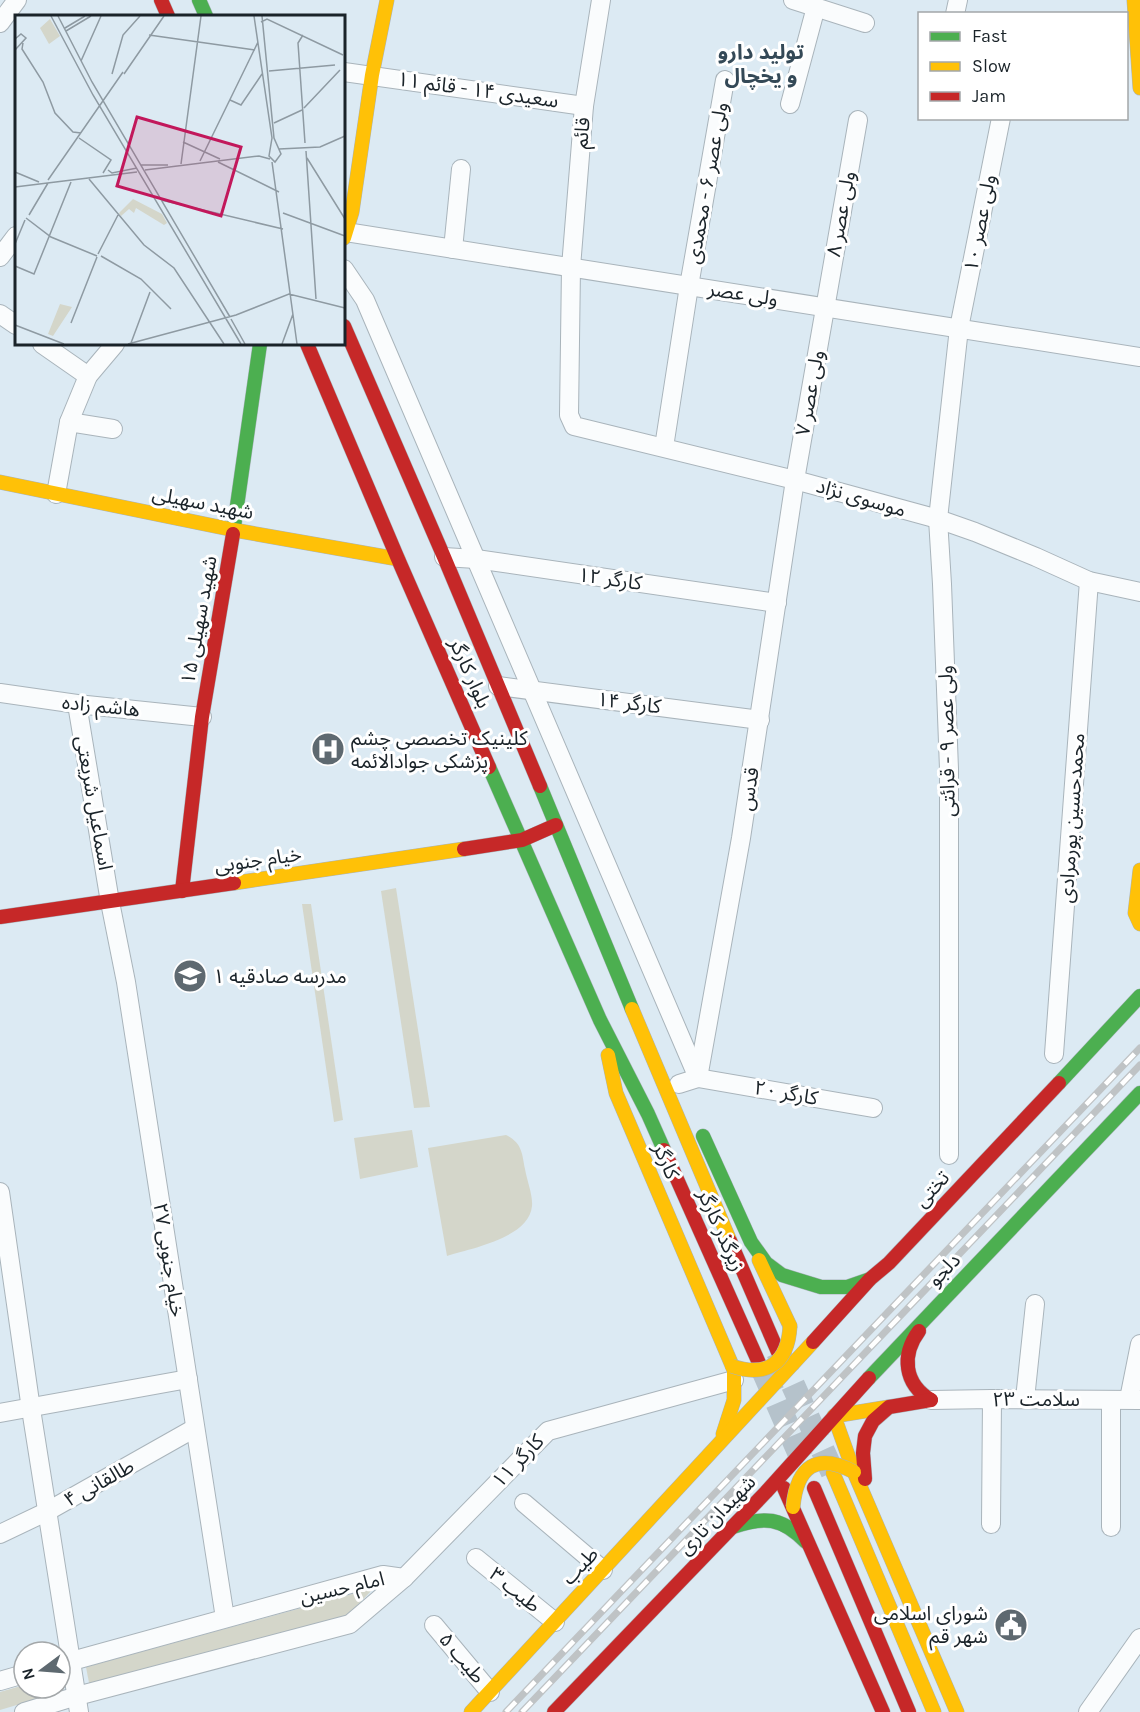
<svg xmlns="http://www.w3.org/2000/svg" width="1140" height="1712" font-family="Karla,'Noto Sans Arabic',sans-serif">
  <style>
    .green { fill: #d4d6ca }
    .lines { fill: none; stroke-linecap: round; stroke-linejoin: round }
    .secondary-tunnel { stroke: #b5c2cb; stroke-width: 24; stroke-dasharray: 24 12; stroke-linecap: butt }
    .street-casing { stroke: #a9b4bb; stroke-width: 20 }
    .fast-casing { stroke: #a9b4bb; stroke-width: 15 }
    .slow-casing { stroke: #a9b4bb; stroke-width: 15 }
    .jam-casing { stroke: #a9b4bb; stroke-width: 15 }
    .street { stroke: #fafcfd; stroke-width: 18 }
    .fast { stroke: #4caf50; stroke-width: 14 }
    .slow { stroke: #ffc107; stroke-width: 14 }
    .jam { stroke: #c62828; stroke-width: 14 }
    .rail-casing { stroke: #bfc3c5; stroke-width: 7 }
    .rail { stroke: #fff; stroke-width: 4.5; stroke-dasharray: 14; stroke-linecap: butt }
    .slow-bridge-casing { stroke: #a9b4bb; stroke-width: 15; stroke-linecap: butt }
    .slow-bridge { stroke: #ffc107; stroke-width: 14 }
    .labels { text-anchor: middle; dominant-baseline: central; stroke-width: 6; stroke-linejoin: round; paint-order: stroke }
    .street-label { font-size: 20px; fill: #1a2329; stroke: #fff }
    .poi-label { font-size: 20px; fill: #1a2329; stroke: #fff; text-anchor: start }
    .neighbourhood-label { font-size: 21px; font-weight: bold; fill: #344957; stroke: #fff }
    .inset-road { fill: none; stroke: #8e9aa2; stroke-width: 1.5 }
    .view { fill: #c2185b; fill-opacity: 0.15; stroke: #c2185b; stroke-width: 3 }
    .inset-edge { fill: none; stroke: #1a2329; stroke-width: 3 }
  </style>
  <rect width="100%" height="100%" fill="#dceaf3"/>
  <g class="green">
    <path d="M396 888 430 1107 414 1108 381 891Z"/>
    <path d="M302 904H311L343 1120 334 1122Z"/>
    <path d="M412 1130 418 1167 360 1179 354 1138Z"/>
    <path d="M506 1135C522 1143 522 1153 525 1169 527 1181 533 1195 532 1206 529 1238 472 1248 447 1256L428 1148Z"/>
    <path d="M374 1588 345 1618 90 1688 86 1667Z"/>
    <path d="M60 1675 64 1691 0 1710V1692L24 1685V1688H60Z"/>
  </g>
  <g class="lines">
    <g class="secondary-tunnel">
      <path d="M778 1352 833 1473"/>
      <path d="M763 1370 808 1473"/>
    </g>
    <defs>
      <g id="street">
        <path d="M601 0 584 106 571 267 569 415 574 426 795 480 938 519 975 532 1036 557 1089 581 1140 592"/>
        <path d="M793 0 865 23"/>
        <path d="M955 14 958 0"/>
        <path d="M0 23 17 0"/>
        <path d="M344 72 584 106"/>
        <path d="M790 104 816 7"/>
        <path d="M346 232 1140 357"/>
        <path d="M453 249 461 169"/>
        <path d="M0 257 16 236"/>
        <path d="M344 269 365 300 698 1078 873 1108"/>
        <path d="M0 314 16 325"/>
        <path d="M42 344 88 376"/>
        <path d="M69 422 113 429"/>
        <path d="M664 447 689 286 725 80"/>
        <path d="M56 494 69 422 88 376 115 344"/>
        <path d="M444 557 476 559 777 603"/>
        <path d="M498 686 760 720"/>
        <path d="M0 693 77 704 202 717"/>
        <path d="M77 704 110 902 126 982 225 1618"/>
        <path d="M1054 1054 1089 581"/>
        <path d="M679 1084 698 1078 741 838 795 480 858 120"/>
        <path d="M949 1155V769L942 584 938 519 959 328 1001 118"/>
        <path d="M0 1192 31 1409 79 1712"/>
        <path d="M1025 1399 1035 1304"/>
        <path d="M1129 1399 1140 1344"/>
        <path d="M931 1400 992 1399 1140 1400"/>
        <path d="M0 1413 188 1379"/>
        <path d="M524 1503 603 1570"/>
        <path d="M991 1524 992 1399"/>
        <path d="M1111 1527V1400"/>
        <path d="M0 1534 48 1511 195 1428"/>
        <path d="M476 1558 555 1622"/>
        <path d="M434 1625 490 1692"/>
        <path d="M61 1664 383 1575 404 1578"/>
        <path d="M0 1681 24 1674"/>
        <path d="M24 1712 77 1696 350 1624 404 1578 548 1431 734 1380"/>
        <path d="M1088 1712 1140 1638"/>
      </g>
      <g id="fast">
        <path d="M199 0 206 16"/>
        <path d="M233 534 260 344"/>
        <path d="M489 767 600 1020 648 1114 664 1150"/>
        <path d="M540 786 632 1009"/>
        <path d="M1059 1083 1140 996"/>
        <path d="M703 1136 751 1242 766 1263 782 1275 821 1287H847L870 1279"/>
        <path d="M869 1378 1140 1093"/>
        <path d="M733 1527C764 1516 782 1517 806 1542"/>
      </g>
      <g id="slow">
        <path d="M1134 0 1140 88"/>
        <path d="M344 238 352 212 372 75 387 0"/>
        <path d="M0 482 234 530 398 559"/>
        <path d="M1140 870 1135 913 1140 924"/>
        <path d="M234 883 464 849"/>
        <path d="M632 1009 730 1241"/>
        <path d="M608 1055 616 1093 734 1370V1400L723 1434"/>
        <path d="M759 1260 790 1326"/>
        <path d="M889 1407 834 1416 854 1472 957 1712"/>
        <path d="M833 1473 934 1712"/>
        <path d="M471 1712 813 1342"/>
      </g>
      <g id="jam">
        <path d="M161 0 168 16"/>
        <path d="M344 326 444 557 540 786"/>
        <path d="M307 344 398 559 489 767"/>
        <path d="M464 849 522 840 556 825"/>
        <path d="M182 891 202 717 233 534"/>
        <path d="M0 917 234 883"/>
        <path d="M664 1150 759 1363"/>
        <path d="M730 1241 778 1352"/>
        <path d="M919 1331C901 1355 904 1384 931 1400"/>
        <path d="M813 1342 870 1279 889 1263 1059 1083"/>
        <path d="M865 1479 863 1453 865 1436 873 1421 889 1407 931 1400"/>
        <path d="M784 1488 883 1712"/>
        <path d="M814 1488 909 1712"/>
        <path d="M554 1712 766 1492 869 1378"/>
      </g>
    </defs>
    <use href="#street" class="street-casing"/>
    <use href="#fast" class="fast-casing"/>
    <use href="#slow" class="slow-casing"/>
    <use href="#jam" class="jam-casing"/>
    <use href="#street" class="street"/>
    <use href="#fast" class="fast"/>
    <use href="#slow" class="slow"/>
    <use href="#jam" class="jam"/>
    <defs>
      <g id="rail">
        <path d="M506 1712 1140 1048"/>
        <path d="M522 1712 1140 1065"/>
      </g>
    </defs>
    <use href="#rail" class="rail-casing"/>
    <use href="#rail" class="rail"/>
    <defs>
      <g id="slow-bridge">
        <path d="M732 1366C767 1378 788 1363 790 1326"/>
        <path d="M793 1507C797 1466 817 1452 854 1472"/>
      </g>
    </defs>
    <use href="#slow-bridge" class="slow-bridge-casing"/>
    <use href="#slow-bridge" class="slow-bridge"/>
  </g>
  <defs>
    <symbol id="hospital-disc" viewBox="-11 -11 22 22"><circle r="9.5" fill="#5e6970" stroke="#fff"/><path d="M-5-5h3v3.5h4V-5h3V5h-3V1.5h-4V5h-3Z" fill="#fff"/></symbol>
    <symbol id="school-disc" viewBox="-11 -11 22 22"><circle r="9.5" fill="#5e6970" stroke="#fff"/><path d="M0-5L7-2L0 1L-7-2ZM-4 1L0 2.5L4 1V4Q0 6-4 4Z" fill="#fff"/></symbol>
    <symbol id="civic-disc" viewBox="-11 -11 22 22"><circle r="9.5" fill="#5e6970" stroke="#fff"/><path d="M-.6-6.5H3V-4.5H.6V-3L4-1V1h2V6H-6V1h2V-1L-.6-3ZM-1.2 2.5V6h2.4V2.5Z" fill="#fff"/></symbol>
  </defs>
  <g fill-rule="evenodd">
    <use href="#hospital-disc" x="309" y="730" width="38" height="38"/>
    <use href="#school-disc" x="171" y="957" width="38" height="38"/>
    <use href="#civic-disc" x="992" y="1606" width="38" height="38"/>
  </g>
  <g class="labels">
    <g class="street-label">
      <text transform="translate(478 90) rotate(8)">سعیدی ۱۴ - قائم ۱۱</text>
      <text transform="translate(582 133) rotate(-85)">قائم</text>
      <text transform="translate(707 183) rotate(-80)">ولی عصر ۶ - محمدی</text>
      <text transform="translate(841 214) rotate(-80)">ولی عصر ۸</text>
      <text transform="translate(980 223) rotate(-79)">ولی عصر ۱۰</text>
      <text transform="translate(743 294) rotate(9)">ولی عصر</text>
      <text transform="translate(810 393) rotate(-80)">ولی عصر ۷</text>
      <text transform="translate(861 498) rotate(16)">موسوی نژاد</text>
      <text transform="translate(203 503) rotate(11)">شهید سهیلی</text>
      <text transform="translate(610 579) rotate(8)">کارگر ۱۲</text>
      <text transform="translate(199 620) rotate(-80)">شهید سهیلی ۱۵</text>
      <text transform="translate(470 673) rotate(66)">بلوار کارگر</text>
      <text transform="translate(629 703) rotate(7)">کارگر ۱۴</text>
      <text transform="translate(101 706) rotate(6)">هاشم زاده</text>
      <text transform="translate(947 741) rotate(-91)">ولی عصر ۹ - قرائتی</text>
      <text transform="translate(749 789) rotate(-81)">قدس</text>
      <text transform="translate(94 803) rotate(80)">اسماعیل شریعتی</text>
      <text transform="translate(1072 818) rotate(-86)">محمدحسین پورمرادی</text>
      <text transform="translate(258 860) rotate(-8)">خیام جنوبی</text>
      <text transform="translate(786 1093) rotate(10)">کارگر ۲۰</text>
      <text transform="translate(666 1161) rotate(67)">کارگر</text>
      <text transform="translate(932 1189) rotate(-47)">تختی</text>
      <text transform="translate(721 1230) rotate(66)">زیرگذر کارگر</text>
      <text transform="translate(169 1260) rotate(81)">خیام جنوبی ۲۷</text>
      <text transform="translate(944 1270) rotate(-46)">دلجو</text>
      <text x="1036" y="1399">سلامت ۲۳</text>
      <text transform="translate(518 1461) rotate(-46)">کارگر ۱۱</text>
      <text transform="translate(99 1483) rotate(-29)">طالقانی ۴</text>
      <text transform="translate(717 1515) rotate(-46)">شهیدان تاری</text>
      <text transform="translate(580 1566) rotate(-47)">طیب</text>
      <text transform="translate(342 1588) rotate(-13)">امام حسین</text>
      <text transform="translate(515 1590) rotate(39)">طیب ۳</text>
      <text transform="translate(462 1658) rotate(50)">طیب ۵</text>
    </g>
    <g class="poi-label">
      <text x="351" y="738">کلینیک تخصصی چشم<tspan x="351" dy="23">پزشکی جوادالائمه</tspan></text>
      <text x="213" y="976">مدرسه صادقیه ۱</text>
      <text x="988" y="1613" text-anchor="end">شورای اسلامی<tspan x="988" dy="23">شهر قم</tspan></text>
    </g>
    <g class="neighbourhood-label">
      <text x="761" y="52">تولید دارو<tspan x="761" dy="24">و یخچال</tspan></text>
    </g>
  </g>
  <g transform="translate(15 15)">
    <rect width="330" height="330" fill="#dceaf3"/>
    <path d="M35 4 45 21 34 29 25 13ZM118 184 147 199 152 208 149 210 121 193 119 198 114 194 106 201 104 198ZM45 289 57 292 38 321 33 319Z" fill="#d4d6ca"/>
    <path class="inset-road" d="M36 1 78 80 226 329M43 1 77 67 215 302M239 1 257 123 254 141 260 147 266 139 259 123 247 1M246 7 252 4 328 40M50 13 70 1M51 16 76 1M134 20 240 35M288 20 283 28 290 128M0 24 6 19 11 23 0 35M8 28 7 34 28 67 40 98 58 117 66 118M66 46 86 1M254 56 320 50M97 59 108 20 125 1M109 59 149 1M215 85 226 90 247 59M289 93 325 55M259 108 287 95M64 123 96 145 88 158M168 127 205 144M264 134 305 132 330 121M291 136 301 284M292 143 330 204M185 146 243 27M203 147 264 177M257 147 282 329M166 149 186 1M126 150H153M93 155 97 158 122 153M130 155 244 141 255 144M0 157 24 167M74 164 129 230 159 253 209 329M33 165 108 57M0 172 122 157M146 185 268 214M268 198 330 221M14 200 33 168M11 203 36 222 82 241M0 229 10 205M83 239 103 200M86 241 126 264 156 294M0 251 19 259 56 167M216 304 230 329M56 308 82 242M0 310 49 329M116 328 135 277M113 329 221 300 274 279 330 293M267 329 278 299"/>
    <path class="view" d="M122 102 226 132 206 201 102 171Z"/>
    <rect width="330" height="330" class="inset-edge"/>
  </g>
  <rect x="918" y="12" width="210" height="108" fill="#ffffff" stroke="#a3a7a9" stroke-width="1.5"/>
  <rect x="930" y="32" width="30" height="9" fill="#4caf50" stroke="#a3a7a9" stroke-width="1.5"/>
  <text x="972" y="42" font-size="18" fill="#1a2329">Fast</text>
  <rect x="930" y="62" width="30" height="9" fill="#ffc107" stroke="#a3a7a9" stroke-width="1.5"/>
  <text x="972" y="72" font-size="18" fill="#1a2329">Slow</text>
  <rect x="930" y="92" width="30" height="9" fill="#c62828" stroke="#a3a7a9" stroke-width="1.5"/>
  <text x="972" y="102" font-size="18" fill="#1a2329">Jam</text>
  <g transform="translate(42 1670) rotate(254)"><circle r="28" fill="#ffffff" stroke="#a3a7a9" stroke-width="1.5"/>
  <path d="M0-4.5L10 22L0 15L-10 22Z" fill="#5e6970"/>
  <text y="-9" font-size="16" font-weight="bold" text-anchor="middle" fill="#1a2329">N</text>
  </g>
</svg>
